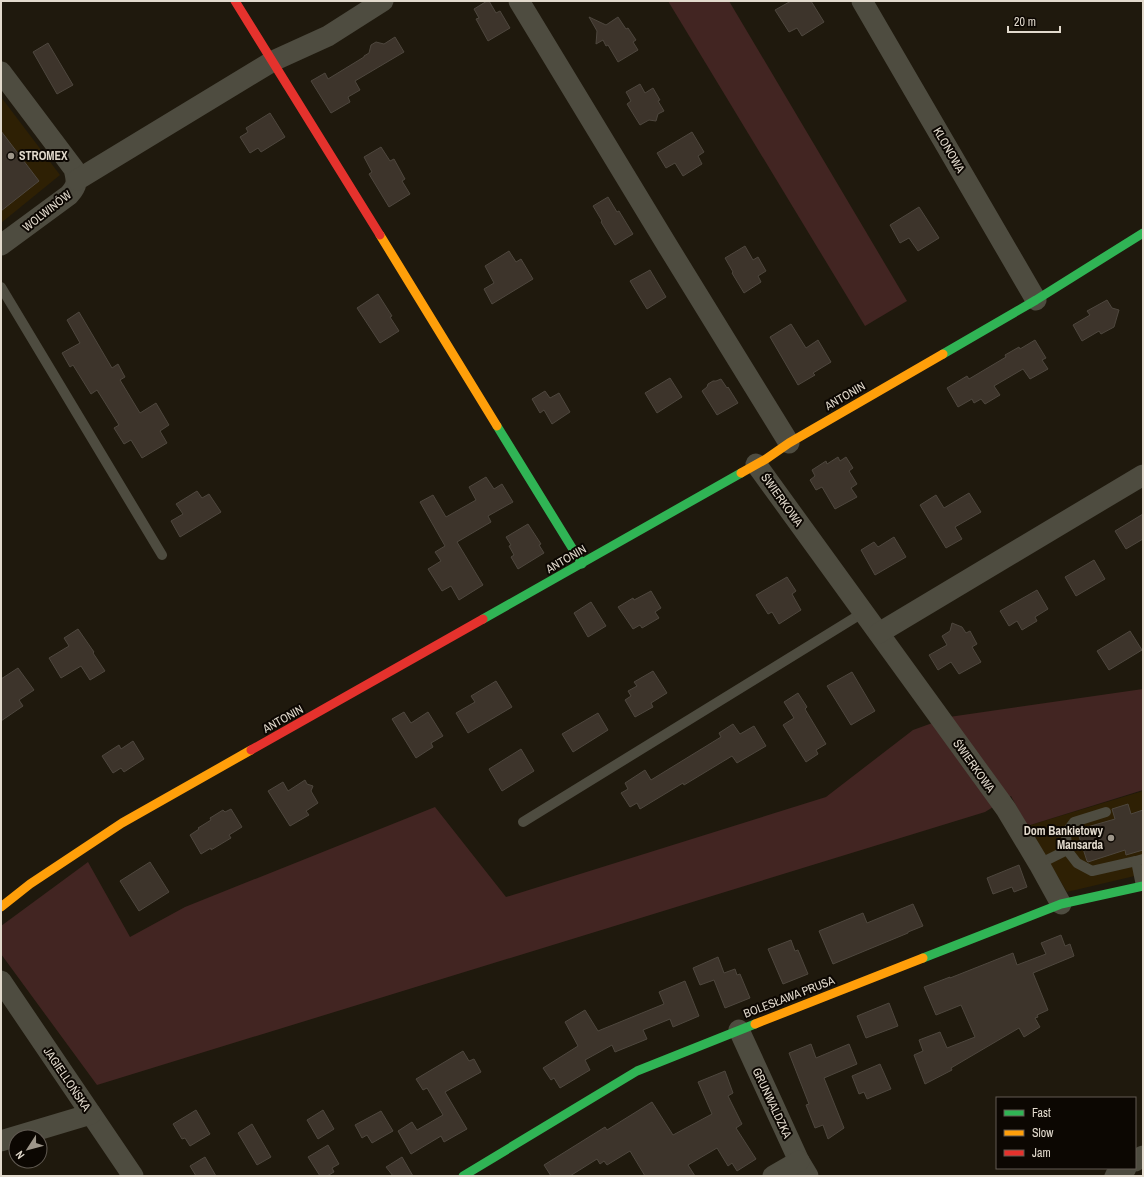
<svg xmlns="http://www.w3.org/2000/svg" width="1144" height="1177" font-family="'Archivo Narrow',sans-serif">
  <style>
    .built { fill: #2e2004 }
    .green { fill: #422522 }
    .building { fill: #3d342b; stroke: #4e473e }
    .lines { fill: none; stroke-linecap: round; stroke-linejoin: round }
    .lane { stroke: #4e4c40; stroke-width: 10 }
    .street { stroke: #4e4c40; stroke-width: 21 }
    .fast { stroke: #30b455; stroke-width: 9 }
    .slow { stroke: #ff9f0a; stroke-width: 9 }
    .jam { stroke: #e5322d; stroke-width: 9 }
    .poi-dot { fill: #9e968a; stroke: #0c0702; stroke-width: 1.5 }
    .labels { text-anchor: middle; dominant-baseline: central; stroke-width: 4; stroke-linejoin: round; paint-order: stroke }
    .street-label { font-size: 12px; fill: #e2dacd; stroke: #0c0702 }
    .poi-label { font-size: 12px; font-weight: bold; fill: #e2dacd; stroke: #0c0702; text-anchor: start }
  </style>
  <rect width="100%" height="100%" fill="#1f190d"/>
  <g class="built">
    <path d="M1 97 60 175 1 223Z"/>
    <path d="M1143 791V874L1067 892 1027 826Z"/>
  </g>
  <g class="green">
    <path d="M668 1H729L907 301 865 326Z"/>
    <path d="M1143 689V790L1027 826 1011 796 985 812 97 1085 1 954V926L88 862 130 937 185 907 435 807 506 897 826 797 913 730 949 717Z"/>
  </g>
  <g class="building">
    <path d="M487 1H489L496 13 500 11 510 28 488 41 476 19 479 18 474 9Z"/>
    <path d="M791 1H811L824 22 802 36 797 28 789 32 775 10Z"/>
    <path d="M589 17 606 25 618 17 626 29 628 28 636 40 633 42 638 50 618 62 608 45 606 46 603 40 596 44 597 31Z"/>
    <path d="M395 37 404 52 355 81 360 90 348 97 350 102 331 113 311 81 325 73 328 79 364 57V56L369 53 371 45 376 42 384 44Z"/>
    <path d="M48 43 73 85 57 94 33 52Z"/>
    <path d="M640 84 645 93 653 88 660 100 658 101 664 111 658 114 656 121 649 120 640 125 627 104 631 101 626 92Z"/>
    <path d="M270 113 285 137 261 152 258 148 250 153 240 137 248 132 246 128Z"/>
    <path d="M1 131 39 181 1 211Z"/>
    <path d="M692 132 704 152 698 156 702 164 683 176 675 163 666 168 657 153Z"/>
    <path d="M381 147 390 161 394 159 405 179 402 181 410 194 389 207 369 174 372 172 364 157Z"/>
    <path d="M608 197 617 212 619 211 633 234 615 245 601 222 602 221 593 206Z"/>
    <path d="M919 207 939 238 918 251 909 238 900 243 890 225Z"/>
    <path d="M745 246 753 260 758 257 766 271 758 276 761 282 744 293 732 273 733 272 725 258Z"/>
    <path d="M509 251 516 262 521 259 533 279 492 304 484 289 494 283 485 266Z"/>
    <path d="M650 270 666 297 647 309 630 281Z"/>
    <path d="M378 294 392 316 390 317 399 331 380 343 357 308Z"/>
    <path d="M1107 300 1112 308 1119 310 1114 327 1101 334 1099 331 1082 341 1073 325 1090 315 1087 311Z"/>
    <path d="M79 312 112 368 118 364 125 377 120 380 140 413 156 403 169 425 160 431 167 443 142 458 131 440 124 444 114 428 119 425 97 390 91 394 73 365 70 367 62 353 80 343 67 320Z"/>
    <path d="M791 324 806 348 818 340 831 362 813 373 815 375 798 385 770 337Z"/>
    <path d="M1035 340 1046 358 1042 360 1048 369 1030 379 1023 369 994 386 1000 395 985 404 981 399 974 403 972 399 958 407 947 388 967 376 969 379 1006 357 1005 355 1019 347 1020 349Z"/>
    <path d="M670 378 682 397 657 413 645 393Z"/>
    <path d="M721 379 727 388 728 387 738 403 717 415 702 391 707 387 708 384 713 381H716Z"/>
    <path d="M545 391 550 398 559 393 570 412 552 424 544 410 540 413 532 399Z"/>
    <path d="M838 457 840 461 846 457 853 468 849 471 857 484 851 488 857 497 835 509 822 487 816 490 810 480 815 476 812 470 826 461 827 464Z"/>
    <path d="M486 477 494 489 502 484 513 502 488 516 491 522 457 542 483 585 459 600 451 586 442 591 428 569 441 561 435 552 445 546 420 502 433 495 446 517 476 500 469 487Z"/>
    <path d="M197 491 202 498 209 494 221 512 180 537 171 521 183 514 176 504Z"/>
    <path d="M969 493 981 512 955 527 962 539 946 548 920 505 936 495 944 508Z"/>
    <path d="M1143 514V539L1126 549 1115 531Z"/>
    <path d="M528 524 541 544 539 545 544 553 518 569 511 557 514 555 509 546 511 545 506 537Z"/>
    <path d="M894 537 906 557 875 575 861 550 874 542 878 547Z"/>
    <path d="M1094 560 1105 579 1076 596 1065 577Z"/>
    <path d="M787 577 796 591 792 594 801 610 779 624 772 612 768 614 756 595Z"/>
    <path d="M1037 590 1048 609 1035 617 1037 621 1022 630 1017 621 1009 626 1000 611Z"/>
    <path d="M651 591 661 608 655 612 659 618 642 628 640 625 633 629 618 607 633 598 634 600Z"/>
    <path d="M591 602 606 626 588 637 574 613Z"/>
    <path d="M952 623 962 627 966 633 970 631 977 644 972 647 981 662 959 674 951 662 938 670 929 655 947 645 942 636 950 631Z"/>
    <path d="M78 629 94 652 93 653 105 671 90 680 81 666 61 678 49 658 69 646 64 638Z"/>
    <path d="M1130 631 1142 650 1109 670 1097 651Z"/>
    <path d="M18 668 34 690 19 700 23 706 1 721V679Z"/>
    <path d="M653 671 667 693 651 703 653 707 635 717 625 700 631 696 628 691 637 686 634 682Z"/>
    <path d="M852 672 875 711 851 725 827 686Z"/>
    <path d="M496 681 512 707 468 733 456 713 475 702 471 696Z"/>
    <path d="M798 693 807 707 805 709 826 744 816 750 818 754 806 762 783 725 794 718 784 702Z"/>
    <path d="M404 712 411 723 428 712 443 736 431 743 433 747 416 758 392 719Z"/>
    <path d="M598 713 608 730 573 752 562 734Z"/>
    <path d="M733 724 740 734 754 726 766 746 737 763 732 756 684 785 683 783 640 809 637 803 630 807 621 793 628 789 625 783 645 770 651 780 721 737 719 733Z"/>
    <path d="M133 741 144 759 124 772 121 768 113 773 102 756 119 745 121 749Z"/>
    <path d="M521 749 534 771 502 791 489 769Z"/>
    <path d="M305 780 307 784 313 786 311 791 318 803 306 811 309 815 290 826 268 791 283 782 288 791Z"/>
    <path d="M1128 804 1131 814 1143 810V850L1126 855 1125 850 1088 862 1087 861 1077 830 1115 819 1112 809Z"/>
    <path d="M231 809 242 827 229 835 231 838 211 850V848L201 854 190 835 199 829 198 828 211 820 210 818 223 810 225 812Z"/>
    <path d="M150 862 169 892 139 911 120 881Z"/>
    <path d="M1019 865 1027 887 1014 892 1012 887 993 894 987 878Z"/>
    <path d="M913 904 923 926 908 932V933L833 964 819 931 863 913 867 923Z"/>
    <path d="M1061 935 1065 946 1070 944 1074 956 1033 973 1048 1010 1037 1015 1038 1017 1035 1018 1040 1027 1024 1037 1019 1028 951 1068 952 1070 925 1084 914 1055 923 1051 919 1040 940 1032 947 1048 975 1037 961 1005 936 1015 924 987 950 977V978L1013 953 1017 965 1046 954 1041 943Z"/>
    <path d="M791 940 795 951 798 950 808 974 783 984 768 949Z"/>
    <path d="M718 957 724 973 735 969 737 975 740 974 750 998 725 1008 714 980 700 985 693 968Z"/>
    <path d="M685 981 699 1016 673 1027 670 1019 643 1030 647 1039 615 1052 612 1045 585 1060 590 1070 560 1088 554 1078 551 1080 543 1068 578 1046 565 1022 585 1010 598 1031 664 1004 659 992Z"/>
    <path d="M889 1003 898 1026 866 1038 857 1016Z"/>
    <path d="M811 1044 816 1058 849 1044 857 1064 824 1078 844 1128 828 1139 823 1125 815 1128 806 1105 809 1104 789 1053Z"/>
    <path d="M463 1051 469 1061 474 1059 481 1072 445 1092 467 1129 444 1142 441 1136 411 1154 398 1131 412 1122 417 1130 443 1115 427 1088 423 1090 416 1079Z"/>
    <path d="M880 1064 891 1089 867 1099 864 1092 859 1094 852 1076Z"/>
    <path d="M725 1071 733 1093 728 1096 742 1124 736 1128 756 1159 737 1171 732 1163 728 1166 717 1148 688 1165 695 1176H645L630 1151 607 1165 604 1161 600 1164 597 1159 570 1176H551L544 1165 605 1127 607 1130 652 1102 673 1135 712 1114 698 1082Z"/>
    <path d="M196 1110 210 1134 190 1146 185 1138 182 1139 173 1124Z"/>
    <path d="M323 1110 334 1129 318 1139 307 1120Z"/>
    <path d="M381 1111 393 1131 372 1143 367 1135 362 1138 355 1125Z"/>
    <path d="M252 1124 271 1157 257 1165 238 1133Z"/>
    <path d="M328 1145 339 1164 332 1168 334 1172 327 1176H320L308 1157Z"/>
    <path d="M205 1157 216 1176H196L190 1166Z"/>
    <path d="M402 1157 413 1176H393L386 1167Z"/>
  </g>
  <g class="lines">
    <g class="lane">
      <path d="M1 287 162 555"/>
      <path d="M523 822 864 612"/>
      <path d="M1067 850 1066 833 1074 822 1106 812"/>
      <path d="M1039 864 1067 850 1077 863 1092 871 1136 861"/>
      <path d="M1141 886 1136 861 1143 859"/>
    </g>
    <g class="street">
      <path d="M519 1 667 245 789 443"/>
      <path d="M862 1 1036 300"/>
      <path d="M1 72 74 169C77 181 78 185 69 195L1 245"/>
      <path d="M77 180 273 61 328 36 383 1"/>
      <path d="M756 464 1006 809 1039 864 1061 904"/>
      <path d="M879 633 1143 475"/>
      <path d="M1 981 133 1176"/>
      <path d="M739 1030 799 1161 808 1176"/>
      <path d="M1 1141 91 1114"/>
      <path d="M1135 1161 1143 1156"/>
      <path d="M773 1176 799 1161"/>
      <path d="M1115 1176 1126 1168"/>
    </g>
    <g class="fast">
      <path d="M943 354 1036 300 1143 233"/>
      <path d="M497 426 582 564"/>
      <path d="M483 619 741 473"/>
      <path d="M923 958 1061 904 1143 886"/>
      <path d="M463 1176 637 1071 755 1024"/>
    </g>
    <g class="slow">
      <path d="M380 235 497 426"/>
      <path d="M741 473 766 459 789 443 943 354"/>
      <path d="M1 907 30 884 122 823 251 750"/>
      <path d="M755 1024 923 958"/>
    </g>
    <g class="jam">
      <path d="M235 1 380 235"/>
      <path d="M251 750 483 619"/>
    </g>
  </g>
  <g class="poi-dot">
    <circle cx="11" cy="156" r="4"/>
    <circle cx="1111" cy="838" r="4"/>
  </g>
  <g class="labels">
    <g class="street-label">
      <text transform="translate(949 150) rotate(60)">KLONOWA</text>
      <text transform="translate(47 211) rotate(-38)">WOLWINÓW</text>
      <text transform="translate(845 396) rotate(-30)">ANTONIN</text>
      <text transform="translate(782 500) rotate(54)">ŚWIERKOWA</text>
      <text transform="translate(566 559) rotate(-30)">ANTONIN</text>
      <text transform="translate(283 719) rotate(-29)">ANTONIN</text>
      <text transform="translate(974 766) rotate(54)">ŚWIERKOWA</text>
      <text transform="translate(789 997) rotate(-21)">BOLESŁAWA PRUSA</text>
      <text transform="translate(67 1079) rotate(56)">JAGIELLOŃSKA</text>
      <text transform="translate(772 1103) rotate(65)">GRUNWALDZKA</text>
    </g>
    <g class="poi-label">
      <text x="19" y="156">STROMEX</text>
      <text x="1103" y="831" text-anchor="end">Dom Bankietowy<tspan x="1103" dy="14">Mansarda</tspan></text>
    </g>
  </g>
  <rect width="1144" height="1177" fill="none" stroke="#e2dacd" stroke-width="4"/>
  <rect x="996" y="1097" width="140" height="72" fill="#0c0702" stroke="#625b53"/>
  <rect x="1004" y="1110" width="20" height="6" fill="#30b455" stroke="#625b53"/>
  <text x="1032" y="1117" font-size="12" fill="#e2dacd">Fast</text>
  <rect x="1004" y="1130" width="20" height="6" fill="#ff9f0a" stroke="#625b53"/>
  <text x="1032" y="1137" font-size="12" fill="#e2dacd">Slow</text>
  <rect x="1004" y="1150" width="20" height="6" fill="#e5322d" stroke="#625b53"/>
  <text x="1032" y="1157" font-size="12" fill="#e2dacd">Jam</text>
  <g transform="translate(28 1149) rotate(234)"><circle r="19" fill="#0c0702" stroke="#625b53"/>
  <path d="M0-3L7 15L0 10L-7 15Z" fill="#9e968a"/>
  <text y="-6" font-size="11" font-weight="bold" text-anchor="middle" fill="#e2dacd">N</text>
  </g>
  <path d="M1008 26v6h52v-6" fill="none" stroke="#e2dacd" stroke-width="2"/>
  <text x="1014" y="26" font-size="12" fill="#e2dacd" stroke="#0c0702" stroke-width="3" paint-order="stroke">20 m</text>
</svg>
